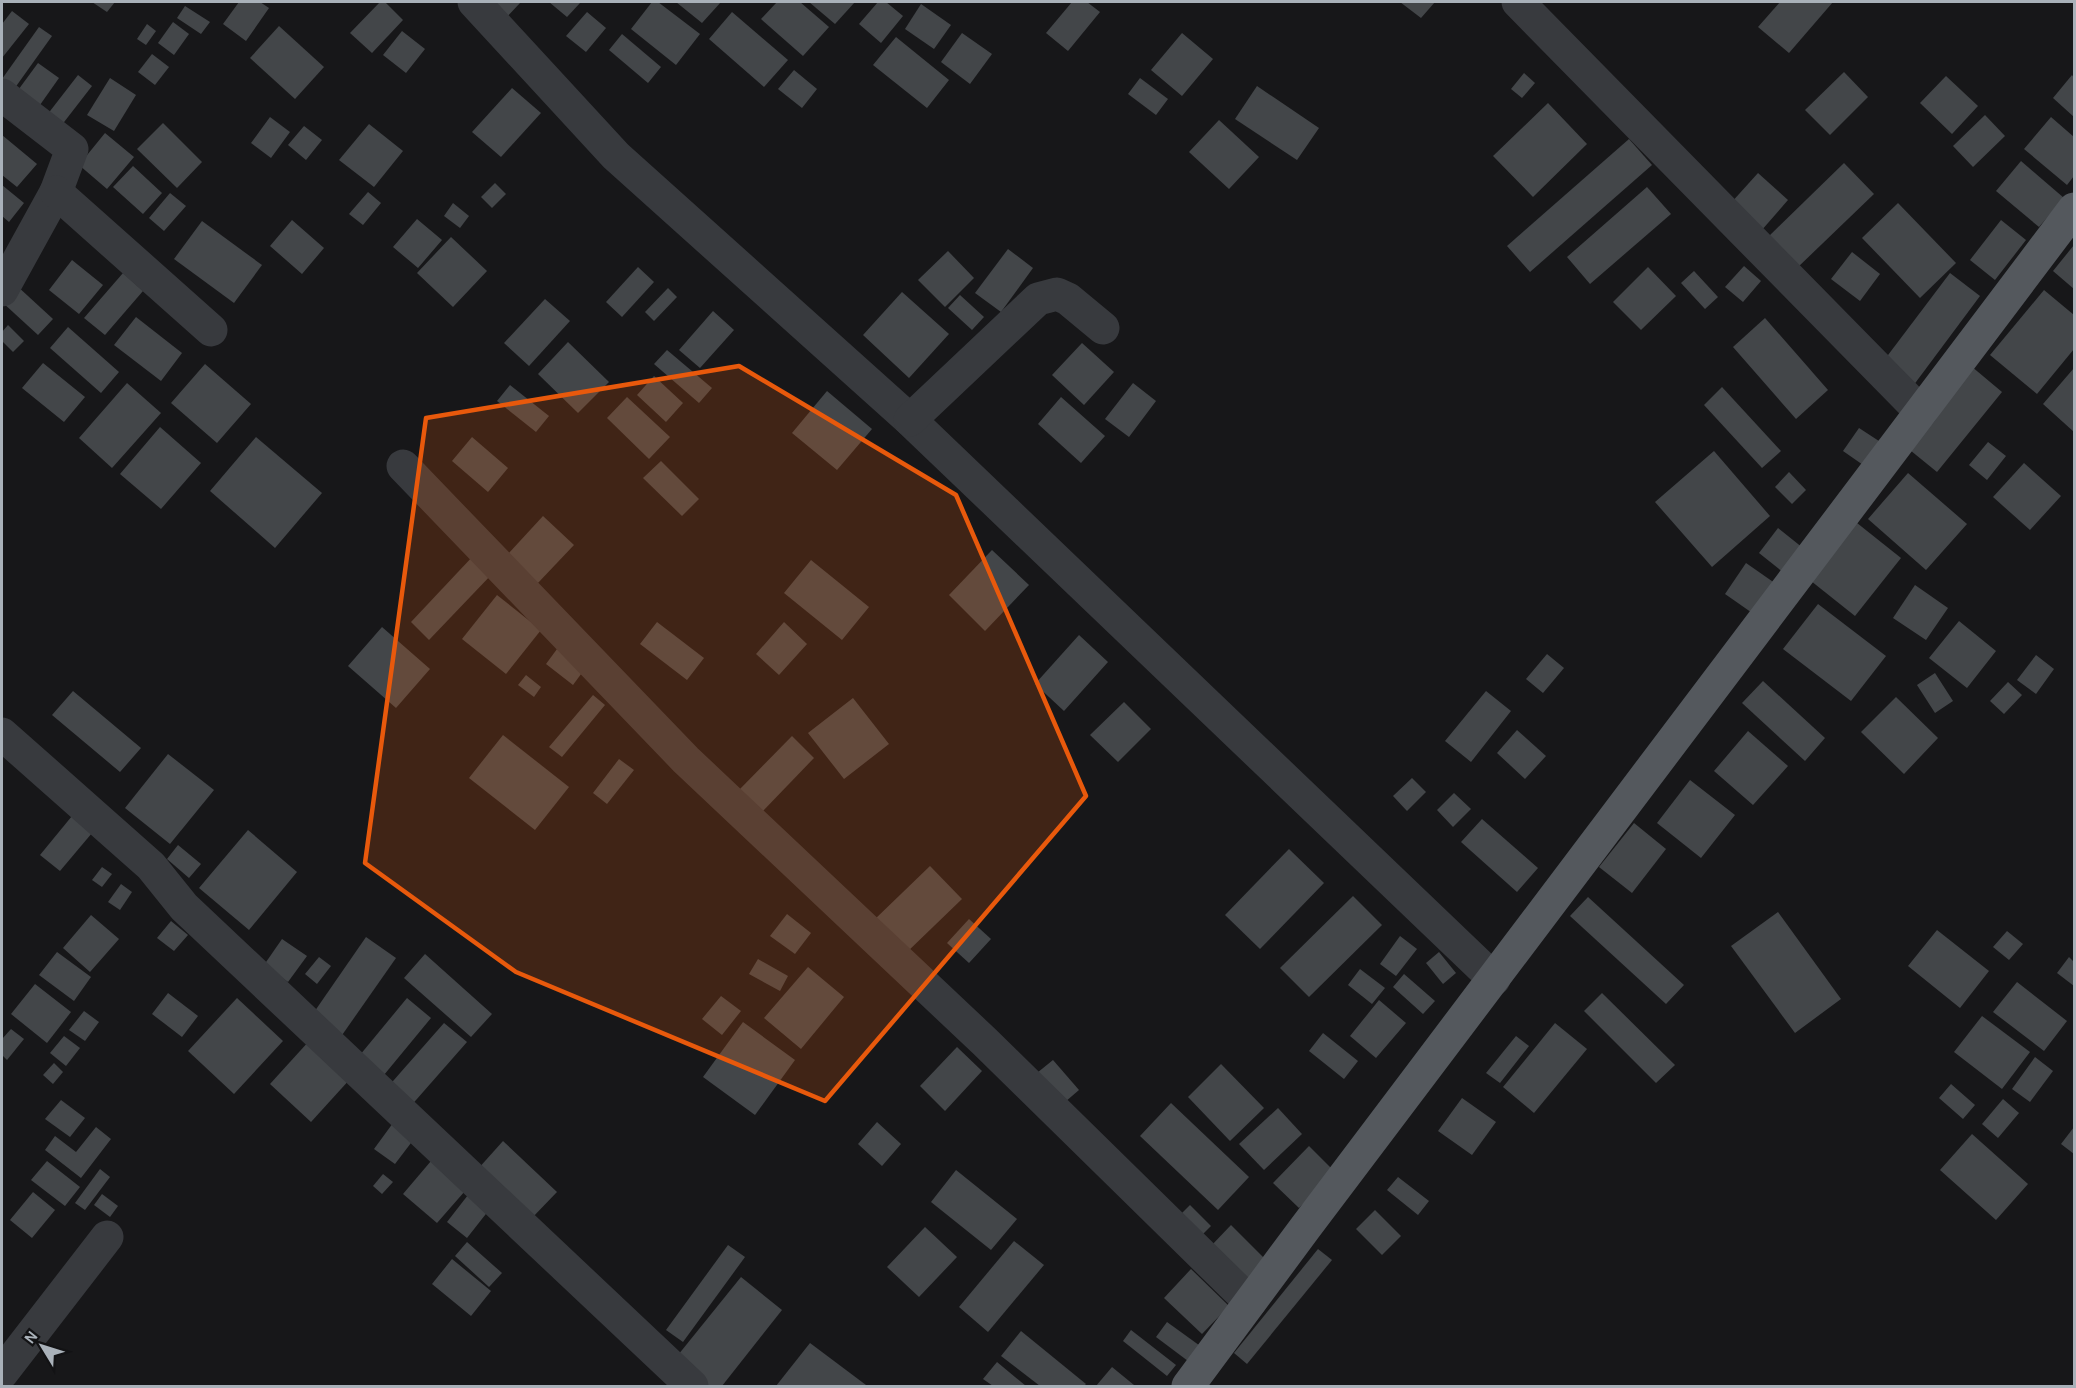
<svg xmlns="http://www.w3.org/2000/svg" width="2076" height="1388" font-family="Karla,sans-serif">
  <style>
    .building { fill: #434649 }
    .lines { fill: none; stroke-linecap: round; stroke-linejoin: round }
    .minor { stroke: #383a3e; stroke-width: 33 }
    .major { stroke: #54585d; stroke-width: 33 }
    .marked { fill: #e8590c; fill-opacity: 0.2; stroke: #e8590c; stroke-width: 4.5; stroke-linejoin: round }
  </style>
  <rect width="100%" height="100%" fill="#171719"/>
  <g class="building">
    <path d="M92 2H115L107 12Z"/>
    <path d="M239 2H260L269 8 246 41 223 24Z"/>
    <path d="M380 2H385L403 20 372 53 350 33Z"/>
    <path d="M485 2H521L505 19Z"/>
    <path d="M549 2H581L567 17Z"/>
    <path d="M652 2H658L700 34 676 65 631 29Z"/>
    <path d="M676 2H721L702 23Z"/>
    <path d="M777 2H800L829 27 803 56 761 19Z"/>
    <path d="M809 2H855L835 24Z"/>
    <path d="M878 2H886L903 16 881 43 859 24Z"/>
    <path d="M1072 2H1087L1100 12 1068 51 1046 33Z"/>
    <path d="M1400 2H1435L1421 18Z"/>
    <path d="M1780 2H1833L1789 53 1758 27Z"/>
    <path d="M921 4 951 25 934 49 905 29Z"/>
    <path d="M185 6 210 22 201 34 177 18Z"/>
    <path d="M12 11 29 24 2 58V24Z"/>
    <path d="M587 12 606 28 586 52 566 36Z"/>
    <path d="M732 12 788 60 764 87 709 39Z"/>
    <path d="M173 22 189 34 174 55 158 43Z"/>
    <path d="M147 24 156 31 146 45 137 39Z"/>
    <path d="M279 26 324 67 295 99 250 58Z"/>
    <path d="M39 27 52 36 12 92 2 85V79Z"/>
    <path d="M402 31 425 49 406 73 383 55Z"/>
    <path d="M962 33 992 54 970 84 941 62Z"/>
    <path d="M1182 33 1213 59 1182 96 1151 70Z"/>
    <path d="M622 34 661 67 648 83 609 50Z"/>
    <path d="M896 37 949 80 927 108 873 65Z"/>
    <path d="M152 54 169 67 155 85 138 72Z"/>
    <path d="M38 63 59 78 35 112 13 97Z"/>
    <path d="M794 70 817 89 802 108 778 89Z"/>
    <path d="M1844 72 1868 97 1830 135 1805 110Z"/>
    <path d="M1524 73 1535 83 1522 98 1511 89Z"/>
    <path d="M78 75 92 86 61 126 47 115Z"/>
    <path d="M2072 75 2074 78V117L2053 98Z"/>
    <path d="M1946 76 1978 106 1952 134 1920 103Z"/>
    <path d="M110 78 136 95 114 131 87 115Z"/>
    <path d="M1140 78 1168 99 1156 115 1128 94Z"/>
    <path d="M1257 86 1319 128 1297 160 1235 119Z"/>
    <path d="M512 88 541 113 501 157 472 132Z"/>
    <path d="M1548 103 1587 144 1533 197 1493 156Z"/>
    <path d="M1985 115 2005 136 1973 167 1953 146Z"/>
    <path d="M270 117 290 132 271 158 251 143Z"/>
    <path d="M2051 117 2074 137V176L2067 185 2024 149Z"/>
    <path d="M1219 120 1259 157 1229 189 1189 152Z"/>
    <path d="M163 123 202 162 177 188 137 149Z"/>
    <path d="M369 124 403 151 374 187 339 160Z"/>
    <path d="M304 126 322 140 306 160 288 145Z"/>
    <path d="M105 133 134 157 107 189 79 165Z"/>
    <path d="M2 135 37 164 17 187 2 175Z"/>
    <path d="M1629 139 1652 165 1530 272 1507 246Z"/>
    <path d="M2021 161 2064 198 2039 227 1996 191Z"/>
    <path d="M1844 163 1874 194 1796 269 1766 239Z"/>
    <path d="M133 166 162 193 143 214 113 187Z"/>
    <path d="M1758 173 1788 200 1761 231 1730 204Z"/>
    <path d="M495 183 506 194 492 208 481 197Z"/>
    <path d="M2 185 24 203 9 222 2 216Z"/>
    <path d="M1647 187 1671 214 1590 284 1567 257Z"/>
    <path d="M368 192 381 203 363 225 349 214Z"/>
    <path d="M170 193 186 206 164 231 149 218Z"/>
    <path d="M453 203 469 216 460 228 444 216Z"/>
    <path d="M1898 203 1956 263 1920 298 1862 238Z"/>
    <path d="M417 219 442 240 418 268 393 247Z"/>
    <path d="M292 220 324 248 302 274 270 246Z"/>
    <path d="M2001 220 2026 240 1995 280 1970 260Z"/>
    <path d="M202 221 262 265 234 303 174 259Z"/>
    <path d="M451 237 487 271 453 307 417 273Z"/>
    <path d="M2074 245V289L2053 271Z"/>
    <path d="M1008 249 1033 268 1001 312 975 293Z"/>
    <path d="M948 251 974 278 945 307 918 280Z"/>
    <path d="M1852 252 1880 274 1860 301 1831 279Z"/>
    <path d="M72 260 103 285 79 314 49 290Z"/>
    <path d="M1744 266 1761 281 1743 302 1725 287Z"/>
    <path d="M638 267 654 282 622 317 606 302Z"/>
    <path d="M1648 267 1676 296 1641 330 1613 302Z"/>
    <path d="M1694 271 1718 297 1705 309 1681 283Z"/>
    <path d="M123 273 143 291 105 335 84 318Z"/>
    <path d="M1950 273 1980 296 1913 386 1882 363Z"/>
    <path d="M16 285 53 319 38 335 2 302Z"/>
    <path d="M668 288 677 297 654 321 645 312Z"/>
    <path d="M2044 290 2074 315V349L2037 394 1990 355Z"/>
    <path d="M902 292 949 334 909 378 863 335Z"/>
    <path d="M960 295 984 317 972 330 948 308Z"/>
    <path d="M545 299 570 321 529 366 504 343Z"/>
    <path d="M713 311 734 330 700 368 679 350Z"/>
    <path d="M136 317 182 353 161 381 114 345Z"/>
    <path d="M1765 318 1828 390 1796 419 1733 347Z"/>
    <path d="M8 325 24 341 13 352 2 341V332Z"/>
    <path d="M68 327 119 372 101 393 50 348Z"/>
    <path d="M568 342 609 382 578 413 538 374Z"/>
    <path d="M1082 343 1114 372 1084 405 1052 375Z"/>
    <path d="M667 350 712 388 699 403 654 364Z"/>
    <path d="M43 363 85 397 64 422 22 388Z"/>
    <path d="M205 364 251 404 217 443 171 403Z"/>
    <path d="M1971 366 2002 392 1937 472 1905 446Z"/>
    <path d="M2074 368V432L2043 404Z"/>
    <path d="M654 376 683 403 666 422 637 395Z"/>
    <path d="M127 383 161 413 112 468 79 438Z"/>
    <path d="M1133 383 1156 401 1129 437 1105 419Z"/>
    <path d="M510 385 549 416 536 432 497 401Z"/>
    <path d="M1722 387 1781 451 1762 468 1704 405Z"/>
    <path d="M827 391 872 429 837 470 792 433Z"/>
    <path d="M627 397 670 437 649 459 607 418Z"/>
    <path d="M1061 397 1105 436 1081 463 1038 424Z"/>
    <path d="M160 427 201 463 161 509 120 474Z"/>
    <path d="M1859 428 1882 443 1866 467 1843 451Z"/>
    <path d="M256 437 322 493 275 548 210 491Z"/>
    <path d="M472 437 508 468 488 492 452 461Z"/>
    <path d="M1988 442 2006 456 1987 480 1969 465Z"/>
    <path d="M1714 451 1770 516 1712 567 1655 502Z"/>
    <path d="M661 461 699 499 682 516 643 478Z"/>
    <path d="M2024 463 2061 496 2030 530 1993 497Z"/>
    <path d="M1789 472 1806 490 1792 504 1775 487Z"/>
    <path d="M1908 473 1967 524 1926 570 1868 519Z"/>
    <path d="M543 516 574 545 537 584 507 555Z"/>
    <path d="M1852 519 1901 558 1855 616 1806 577Z"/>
    <path d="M1778 528 1803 548 1784 573 1759 553Z"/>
    <path d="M992 550 1029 585 985 631 949 595Z"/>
    <path d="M474 555 493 573 429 640 411 622Z"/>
    <path d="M811 560 869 607 842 640 784 593Z"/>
    <path d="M1746 563 1779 586 1758 617 1725 594Z"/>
    <path d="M1915 585 1948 608 1926 640 1893 618Z"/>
    <path d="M497 595 541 630 506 674 462 639Z"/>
    <path d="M1818 604 1886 656 1851 701 1783 649Z"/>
    <path d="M1959 621 1996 651 1967 688 1929 658Z"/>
    <path d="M657 622 704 658 687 680 640 644Z"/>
    <path d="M784 622 807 644 779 675 756 654Z"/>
    <path d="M382 627 430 669 396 708 348 666Z"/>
    <path d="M1079 635 1108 662 1064 711 1035 684Z"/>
    <path d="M557 649 584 670 573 685 546 664Z"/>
    <path d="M1547 654 1564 668 1543 693 1526 679Z"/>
    <path d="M2036 655 2054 669 2036 694 2017 680Z"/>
    <path d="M1935 673 1953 701 1935 713 1917 685Z"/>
    <path d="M526 675 541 687 534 697 518 685Z"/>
    <path d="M1763 681 1825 738 1805 761 1742 703Z"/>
    <path d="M2008 682 2022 695 2004 714 1990 701Z"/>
    <path d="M73 691 141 748 120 772 52 715Z"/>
    <path d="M1486 691 1511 711 1471 762 1445 741Z"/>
    <path d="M593 695 605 705 562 757 549 747Z"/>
    <path d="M1896 697 1938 738 1904 774 1861 732Z"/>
    <path d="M853 698 889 744 844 779 808 733Z"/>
    <path d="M1124 702 1151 729 1118 762 1090 735Z"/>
    <path d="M1517 730 1546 756 1525 779 1497 753Z"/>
    <path d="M1748 731 1788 766 1753 805 1714 771Z"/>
    <path d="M503 735 569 787 535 830 469 778Z"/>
    <path d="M792 736 814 758 762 812 739 790Z"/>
    <path d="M168 754 214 790 170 844 125 808Z"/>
    <path d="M619 759 634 770 607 804 593 793Z"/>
    <path d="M1412 778 1426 792 1407 811 1393 796Z"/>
    <path d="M1690 780 1735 815 1701 858 1657 823Z"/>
    <path d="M1454 793 1471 809 1453 827 1437 810Z"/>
    <path d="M72 816 92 833 60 871 40 855Z"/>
    <path d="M1482 819 1538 868 1517 892 1461 842Z"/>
    <path d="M1634 823 1666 849 1632 893 1599 867Z"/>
    <path d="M248 830 297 872 249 930 199 888Z"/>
    <path d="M178 845 201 864 189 878 167 859Z"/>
    <path d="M1289 849 1324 883 1260 949 1225 915Z"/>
    <path d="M930 866 962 899 905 954 873 921Z"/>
    <path d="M102 867 112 874 102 887 92 880Z"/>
    <path d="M121 884 132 892 120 910 108 902Z"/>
    <path d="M1353 896 1382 925 1309 997 1280 968Z"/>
    <path d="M1588 897 1684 985 1666 1004 1570 916Z"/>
    <path d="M1778 912 1841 999 1795 1033 1731 946Z"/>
    <path d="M787 914 811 933 795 954 770 936Z"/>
    <path d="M91 915 119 939 90 972 63 948Z"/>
    <path d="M969 919 991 939 969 963 947 943Z"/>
    <path d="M171 921 188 935 174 951 157 938Z"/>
    <path d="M1937 930 1989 971 1960 1008 1908 966Z"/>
    <path d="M2007 931 2023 944 2009 960 1993 947Z"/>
    <path d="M1400 936 1417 949 1396 976 1380 964Z"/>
    <path d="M366 937 396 958 340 1038 310 1018Z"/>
    <path d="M282 939 307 956 288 982 264 965Z"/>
    <path d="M57 952 91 977 74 1001 39 975Z"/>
    <path d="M1439 952 1456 973 1443 984 1426 963Z"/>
    <path d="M425 954 492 1014 471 1037 404 978Z"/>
    <path d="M319 957 331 966 317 984 305 974Z"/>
    <path d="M2069 957 2074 962V986L2057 973Z"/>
    <path d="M758 959 788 976 780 991 749 974Z"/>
    <path d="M808 967 844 997 801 1049 764 1018Z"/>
    <path d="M1360 969 1385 988 1372 1004 1348 985Z"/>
    <path d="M1404 974 1435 1001 1423 1014 1393 987Z"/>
    <path d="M2017 982 2067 1021 2044 1051 1993 1012Z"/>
    <path d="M35 984 71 1012 47 1043 11 1014Z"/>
    <path d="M168 993 198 1016 182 1037 152 1014Z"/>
    <path d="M1602 993 1675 1065 1656 1083 1584 1011Z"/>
    <path d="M721 996 741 1011 722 1035 702 1019Z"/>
    <path d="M237 998 283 1041 234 1094 188 1051Z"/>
    <path d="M407 998 431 1018 379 1081 355 1061Z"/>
    <path d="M1379 1000 1406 1023 1376 1058 1350 1036Z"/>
    <path d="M84 1011 99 1022 85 1041 69 1030Z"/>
    <path d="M1982 1016 2030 1052 2002 1089 1954 1052Z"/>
    <path d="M743 1022 795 1060 755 1115 703 1077Z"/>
    <path d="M444 1023 467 1042 409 1108 386 1089Z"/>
    <path d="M1555 1023 1587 1049 1534 1113 1503 1087Z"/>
    <path d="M11 1029 24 1039 7 1060 2 1055V1039Z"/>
    <path d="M1323 1033 1358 1061 1344 1079 1309 1051Z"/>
    <path d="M64 1036 80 1048 66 1066 50 1053Z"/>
    <path d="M1516 1036 1529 1046 1500 1083 1486 1073Z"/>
    <path d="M310 1040 351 1078 311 1122 270 1084Z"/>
    <path d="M957 1047 982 1071 945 1111 920 1086Z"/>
    <path d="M2035 1057 2053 1071 2030 1102 2012 1089Z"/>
    <path d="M1053 1060 1079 1090 1058 1108 1032 1077Z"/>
    <path d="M54 1063 63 1072 53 1084 43 1075Z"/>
    <path d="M1221 1064 1264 1108 1230 1141 1188 1097Z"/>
    <path d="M1951 1084 1975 1105 1963 1119 1939 1098Z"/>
    <path d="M1462 1098 1496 1122 1472 1155 1438 1131Z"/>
    <path d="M2003 1099 2019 1113 1998 1138 1982 1124Z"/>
    <path d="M61 1100 85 1118 70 1137 45 1119Z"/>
    <path d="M1171 1103 1249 1177 1218 1210 1140 1136Z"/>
    <path d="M1278 1108 1302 1134 1264 1170 1239 1144Z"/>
    <path d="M877 1122 901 1144 882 1166 858 1144Z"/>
    <path d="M393 1123 414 1139 395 1164 374 1149Z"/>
    <path d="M96 1127 111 1139 81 1178 45 1150 55 1136 76 1152Z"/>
    <path d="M2074 1127V1154L2061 1144Z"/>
    <path d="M1972 1134 2028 1184 1996 1220 1940 1170Z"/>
    <path d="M503 1141 557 1192 530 1220 477 1170Z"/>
    <path d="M1309 1146 1335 1172 1299 1208 1273 1183Z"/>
    <path d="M47 1161 80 1187 65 1206 31 1180Z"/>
    <path d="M431 1161 465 1191 437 1223 403 1194Z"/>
    <path d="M100 1169 110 1177 85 1210 75 1203Z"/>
    <path d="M956 1170 1017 1219 991 1250 931 1202Z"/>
    <path d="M383 1174 393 1182 382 1194 373 1186Z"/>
    <path d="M1398 1177 1429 1201 1418 1215 1387 1190Z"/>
    <path d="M33 1192 55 1210 32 1238 10 1220Z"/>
    <path d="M102 1194 118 1206 110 1217 94 1205Z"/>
    <path d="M468 1195 489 1210 467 1238 447 1222Z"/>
    <path d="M1190 1205 1211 1226 1192 1245 1171 1224Z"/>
    <path d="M1375 1210 1401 1236 1382 1255 1356 1229Z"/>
    <path d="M1231 1225 1267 1261 1248 1281 1211 1246Z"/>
    <path d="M925 1227 957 1257 919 1297 887 1267Z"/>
    <path d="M1014 1241 1044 1265 988 1332 959 1307Z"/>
    <path d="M467 1242 502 1273 489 1287 455 1256Z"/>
    <path d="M728 1245 745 1257 683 1342 666 1330Z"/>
    <path d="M1318 1249 1332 1260 1247 1364 1234 1353Z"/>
    <path d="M452 1259 491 1291 471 1316 432 1284Z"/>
    <path d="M1191 1269 1229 1306 1202 1334 1164 1298Z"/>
    <path d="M741 1277 782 1310 722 1386H707L674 1360Z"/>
    <path d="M1167 1322 1203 1348 1192 1364 1156 1337Z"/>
    <path d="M1131 1330 1176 1365 1167 1376 1123 1341Z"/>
    <path d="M1021 1331 1086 1384 1084 1386H1040L1001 1356Z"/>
    <path d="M810 1343 866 1385 865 1386H776Z"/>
    <path d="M997 1362 1026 1386H993L983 1379Z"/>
    <path d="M1112 1367 1134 1385 1133 1386H1096Z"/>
  </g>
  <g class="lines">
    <g class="minor">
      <path d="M474 2 616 156 910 420 1494 979"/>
      <path d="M1518 2 1921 412"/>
      <path d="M2 95 72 149 56 192 2 290"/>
      <path d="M56 192 211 330"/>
      <path d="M910 420 1038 299 1057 294 1068 299 1103 328"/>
      <path d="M403 466 686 760 985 1042 1250 1302"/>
      <path d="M2 734 151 866 184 907 692 1386"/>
      <path d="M2 1373 107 1237"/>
    </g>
    <path class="major" d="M1188 1386 1305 1228 2074 209"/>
  </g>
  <path class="marked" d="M739 366 956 495 1086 796 825 1101 516 972 365 863 426 418Z"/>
  <rect width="2076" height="1388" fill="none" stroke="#a9b1b9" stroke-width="6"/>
  <g transform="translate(42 1346) rotate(308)" stroke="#121214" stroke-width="4.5" paint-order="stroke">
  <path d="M0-4.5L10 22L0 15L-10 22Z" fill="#a9b1b9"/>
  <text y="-9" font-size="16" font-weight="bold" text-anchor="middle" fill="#a9b1b9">N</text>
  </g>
</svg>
